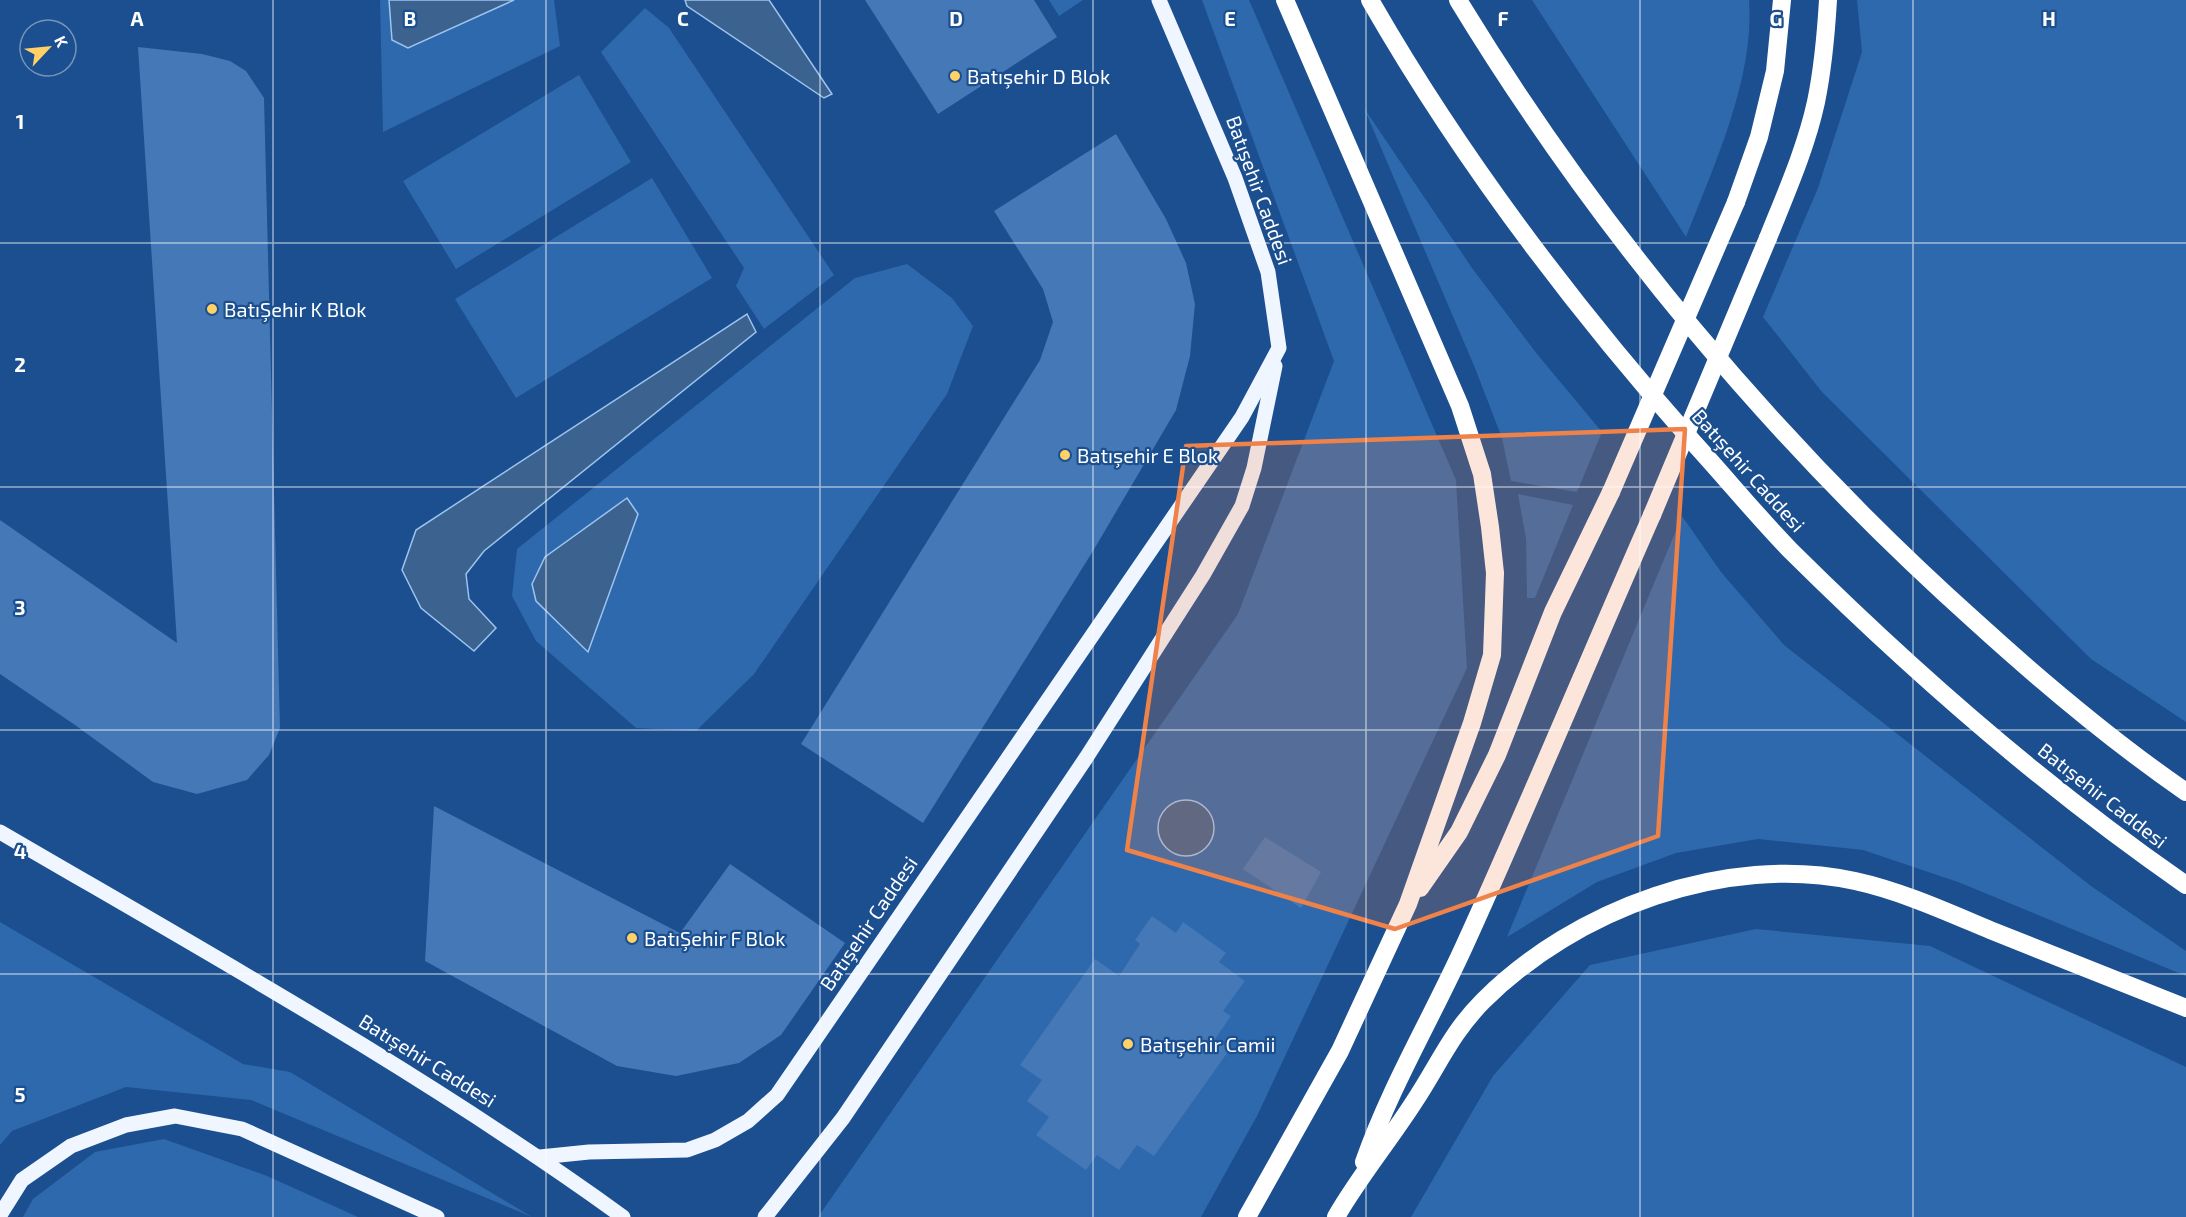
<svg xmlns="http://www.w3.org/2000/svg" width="2186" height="1217" font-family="'Exo 2',sans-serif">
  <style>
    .green { fill: #2e69ad }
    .water { fill: #3c6290; stroke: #9cc4f0; stroke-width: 1.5 }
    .building { fill: #4478b7 }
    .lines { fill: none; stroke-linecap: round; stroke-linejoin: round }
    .primary { stroke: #f0f6ff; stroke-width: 15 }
    .highway { stroke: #fff; stroke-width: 18 }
    .highway-bridge { stroke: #fff; stroke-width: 18 }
    .marked { fill: #ee8249; fill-opacity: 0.2; stroke: #ee8249; stroke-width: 4.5; stroke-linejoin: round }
    .grid { fill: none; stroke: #fff; stroke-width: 1.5; stroke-opacity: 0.55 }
    .poi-dot { fill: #ffd166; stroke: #1b4f8f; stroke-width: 2 }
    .labels { text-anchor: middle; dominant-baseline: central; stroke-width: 4.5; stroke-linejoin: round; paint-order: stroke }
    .poi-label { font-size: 20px; fill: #fff; stroke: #1b4f8f; text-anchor: start }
    .street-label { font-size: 20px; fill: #fff; stroke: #1b4f8f }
    .grid-label { font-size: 20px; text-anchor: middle; font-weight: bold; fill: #fff; stroke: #1b4f8f; stroke-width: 4.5; stroke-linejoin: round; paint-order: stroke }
  </style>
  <rect width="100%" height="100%" fill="#1b4f8f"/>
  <g class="green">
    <path d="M380 0H554L560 46 383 132Z"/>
    <path d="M1049 0H1083L1059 16Z"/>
    <path d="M1202 0H1249L1456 480 1467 668 1257 1116 1201 1217H818L1238 614 1334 361Z"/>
    <path d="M1532 0H1749C1755 77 1714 166 1686 237Z"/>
    <path d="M1857 0H2186V722L2091 659 1822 392 1763 317 1818 188 1862 52Z"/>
    <path d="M645 8 669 28 834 275 764 329 736 286 744 268 601 52Z"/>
    <path d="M579 75 631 162 456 269 403 181Z"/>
    <path d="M1364 108 1472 268 1537 354 1602 432 1577 492 1511 481 1502 438 1475 368Z"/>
    <path d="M652 178 712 278 516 398 455 299Z"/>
    <path d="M907 264 952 298 973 326 947 394 754 674 696 731 636 728 536 641 512 596 517 549 855 278Z"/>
    <path d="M1518 494 1573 505 1535 598H1527L1526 539Z"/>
    <path d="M1682 516 1721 572 1784 645 2091 886 2186 951V976L1958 882 1863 850 1758 839 1676 853 1597 882 1507 937Z"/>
    <path d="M0 922 243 1064 290 1072 532 1217 251 1100 126 1087 12 1131 0 1145Z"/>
    <path d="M1756 929 1930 946 2186 1067V1217H1411L1493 1076 1590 965Z"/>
    <path d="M164 1139 267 1176 358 1217H23L33 1199 95 1152Z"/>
  </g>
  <g class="water">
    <path d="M389 0H514L408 48 392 40Z"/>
    <path d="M685 0H769L832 94 824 98 687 6Z"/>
    <path d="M747 314 756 332 484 551 466 574 469 599 496 628 474 651 421 608 402 570 416 530Z"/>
    <path d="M627 498 638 514 588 652 536 601 532 584 545 557Z"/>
    <circle cx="1186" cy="828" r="28"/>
  </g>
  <g class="building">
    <path d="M865 0H1034L1057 37 938 114Z"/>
    <path d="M138 47 202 54 230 61 246 71 264 98 280 728 269 755 247 780 197 794 153 782 75 725 0 674V520L177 643Z"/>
    <path d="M1116 134 1166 219 1186 263 1195 304 1190 356 1176 410 1093 551 923 823 801 744 1040 360 1053 322 1043 289 994 211Z"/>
    <path d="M434 806 680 933 730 864 845 943 781 1035 739 1063 676 1076 617 1066 425 961Z"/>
    <path d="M1265 837 1321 872 1301 908 1243 869Z"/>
    <path d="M1152 916 1176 933 1183 922 1226 953 1219 962 1245 981 1223 1011 1231 1016 1215 1039 1230 1049 1154 1156 1137 1145 1119 1170 1097 1155 1086 1170 1036 1135 1049 1117 1027 1101 1042 1080 1020 1065 1095 959 1119 976 1140 944 1135 940Z"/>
  </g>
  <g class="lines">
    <g class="primary">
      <path d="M0 832C211 955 425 1074 623 1217"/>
      <path d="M540 1157 589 1152 687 1150 715 1140 748 1121 777 1095 1242 417 1279 348 1268 272 1235 178 1159 0"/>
      <path d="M0 1215 22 1180 71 1146 126 1125 175 1116 242 1129 437 1217"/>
      <path d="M765 1217 843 1118 1086 758 1203 575 1242 506 1254 468 1275 366"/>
    </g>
    <g class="highway">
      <path d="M1370 0C1461 159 1572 305 1693 442 1726 478 1757 516 1791 551 1913 672 2044 787 2186 885"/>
      <path d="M1458 0C1598 230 1774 441 1975 621 2042 682 2112 741 2186 792"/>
      <path d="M1736 202 1759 137 1775 71 1782 0"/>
      <path d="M1768 238C1786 193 1806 148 1816 102 1823 68 1826 34 1828 0"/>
      <path d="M1420 888 1459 832 1497 755 1553 612 1611 492"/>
      <path d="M1364 1162C1391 1085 1434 1014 1467 940 1531 799 1590 656 1652 515"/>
      <path d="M1247 1217 1340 1051 1408 904 1472 723 1492 655 1495 573 1490 527 1482 474 1460 406 1285 0"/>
      <path d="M1336 1217C1359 1177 1389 1141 1414 1102 1438 1066 1451 1033 1483 1001 1575 909 1726 853 1855 881 1901 891 1947 912 1990 930 2056 956 2121 982 2186 1008"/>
    </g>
    <g class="highway-bridge">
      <path d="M1611 492 1736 202"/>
      <path d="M1652 515 1768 238"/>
    </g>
  </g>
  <path class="marked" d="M1685 429 1658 836 1395 929 1127 850 1186 446Z"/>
  <path class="grid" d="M273 0V1217M546 0V1217M820 0V1217M1093 0V1217M1366 0V1217M1640 0V1217M1913 0V1217M0 243H2186M0 487H2186M0 730H2186M0 974H2186"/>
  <g class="poi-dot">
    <circle cx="955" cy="76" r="6"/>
    <circle cx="212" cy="309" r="6"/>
    <circle cx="1065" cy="455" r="6"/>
    <circle cx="632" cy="938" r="6"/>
    <circle cx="1128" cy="1044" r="6"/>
  </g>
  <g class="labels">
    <g class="poi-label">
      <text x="967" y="76">Batışehir D Blok</text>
      <text x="224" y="309">BatıŞehir K Blok</text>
      <text x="1077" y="455">Batışehir E Blok</text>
      <text x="644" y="938">BatıŞehir F Blok</text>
      <text x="1140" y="1044">Batışehir Camii</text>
    </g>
    <g class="street-label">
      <text transform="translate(1260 190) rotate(70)">Batışehir Caddesi</text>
      <text transform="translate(1749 470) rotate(48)">Batışehir Caddesi</text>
      <text transform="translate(2103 795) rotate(38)">Batışehir Caddesi</text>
      <text transform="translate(868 923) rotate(-56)">Batışehir Caddesi</text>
      <text transform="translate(428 1060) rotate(32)">Batışehir Caddesi</text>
    </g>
  </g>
  <g class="grid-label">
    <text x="137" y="26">A</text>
    <text x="410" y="26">B</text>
    <text x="683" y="26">C</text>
    <text x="956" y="26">D</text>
    <text x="1230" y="26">E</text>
    <text x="1503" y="26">F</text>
    <text x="1776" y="26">G</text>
    <text x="2049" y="26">H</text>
    <text x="20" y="129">1</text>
    <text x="20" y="372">2</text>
    <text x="20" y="615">3</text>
    <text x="20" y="859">4</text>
    <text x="20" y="1102">5</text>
  </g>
  <g transform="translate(48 48) rotate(64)"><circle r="28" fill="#1b4f8f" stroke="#7695bc" stroke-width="1.5"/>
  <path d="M0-4.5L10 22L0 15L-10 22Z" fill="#ffd166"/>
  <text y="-9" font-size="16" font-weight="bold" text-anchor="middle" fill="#ffffff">K</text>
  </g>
</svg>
